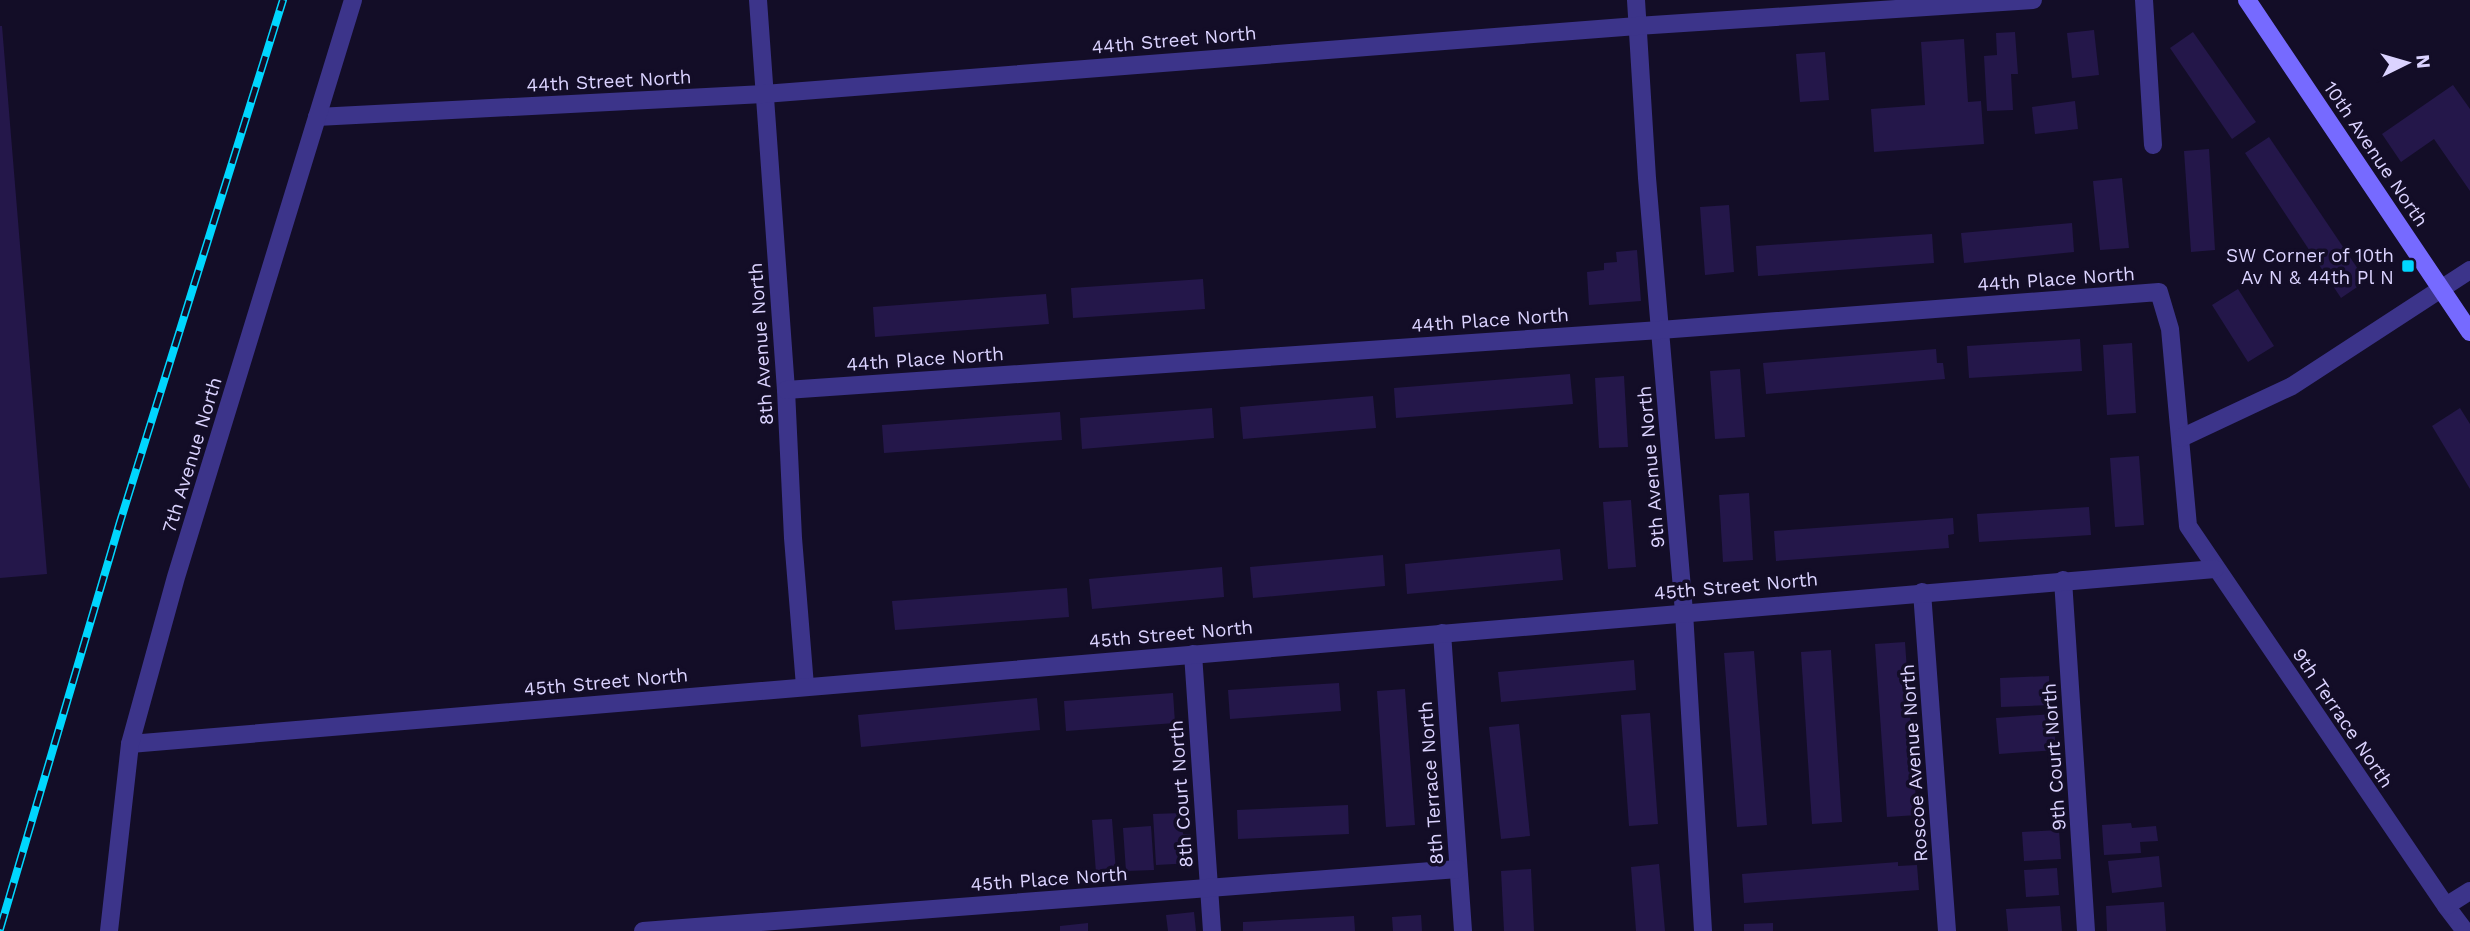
<svg xmlns="http://www.w3.org/2000/svg" width="2470" height="931" font-family="'Work Sans',sans-serif">
  <style>
    .building { fill: #24174a }
    .lines { fill: none; stroke-linecap: round; stroke-linejoin: round }
    .street { stroke: #3c348a; stroke-width: 18 }
    .secondary { stroke: #766aff; stroke-width: 18 }
    .rail-casing { stroke: #00d6fe; stroke-width: 8 }
    .rail { stroke: #130d27; stroke-width: 5; stroke-dasharray: 16; stroke-linecap: butt }
    .poi-dot { fill: #00d6fe; stroke: #130d27; stroke-width: 2.5 }
    .labels { text-anchor: middle; dominant-baseline: central; stroke-width: 7; stroke-linejoin: round; paint-order: stroke }
    .street-label { font-size: 19px; fill: #dbd3ff; stroke: #130d27 }
    .poi-label { font-size: 19px; fill: #dbd3ff; stroke: #130d27; text-anchor: end }
  </style>
  <rect width="100%" height="100%" fill="#130d27"/>
  <g class="building">
    <path d="M0 26H2L47 574 0 578Z"/>
    <path d="M2094 30 2099 75 2072 78 2067 33Z"/>
    <path d="M2015 32 2018 74H2011L2013 110 1987 111 1984 56 1997 55 1996 33Z"/>
    <path d="M2193 32 2256 122 2232 139 2170 48Z"/>
    <path d="M1964 39 1968 102 1981 101 1984 144 1874 152 1871 109 1925 105 1921 42Z"/>
    <path d="M1825 52 1829 100 1800 102 1796 54Z"/>
    <path d="M2453 85 2470 109V191L2434 139 2401 162 2382 134Z"/>
    <path d="M2075 101 2078 129 2035 134 2032 107Z"/>
    <path d="M2269 137 2366 281 2341 298 2245 153Z"/>
    <path d="M2209 149 2215 250 2191 252 2184 151Z"/>
    <path d="M2122 178 2129 248 2100 250 2093 181Z"/>
    <path d="M1729 205 1734 272 1705 275 1700 207Z"/>
    <path d="M2072 223 2074 252 1964 263 1961 233Z"/>
    <path d="M1932 234 1934 263 1758 276 1756 246Z"/>
    <path d="M1637 250 1641 301 1589 305 1587 272 1604 270V263L1617 262 1616 252Z"/>
    <path d="M1203 279 1205 309 1073 318 1071 288Z"/>
    <path d="M2238 289 2274 346 2248 362 2212 305Z"/>
    <path d="M1046 294 1049 324 875 337 873 307Z"/>
    <path d="M2080 339 2082 371 1969 378 1967 346Z"/>
    <path d="M2132 343 2136 413 2107 415 2103 345Z"/>
    <path d="M1936 349 1937 363H1943L1945 379 1766 394 1763 363Z"/>
    <path d="M1740 369 1745 437 1715 439 1710 371Z"/>
    <path d="M1570 374 1573 404 1396 418 1394 388Z"/>
    <path d="M1624 376 1628 447 1599 448 1595 378Z"/>
    <path d="M1373 396 1376 428 1243 439 1240 407Z"/>
    <path d="M1212 408 1214 438 1082 449 1080 418Z"/>
    <path d="M2460 408 2470 424V489L2432 426Z"/>
    <path d="M1060 412 1062 440 884 453 882 425Z"/>
    <path d="M2139 456 2144 525 2115 527 2110 458Z"/>
    <path d="M1749 493 1753 560 1723 562 1719 495Z"/>
    <path d="M1631 500 1636 567 1608 569 1603 502Z"/>
    <path d="M2089 507 2091 535 1979 542 1977 514Z"/>
    <path d="M1953 518 1954 534 1948 535 1949 548 1776 561 1774 531Z"/>
    <path d="M1560 549 1563 580 1407 594 1405 564Z"/>
    <path d="M1383 555 1385 586 1253 598 1250 567Z"/>
    <path d="M1222 567 1224 597 1092 609 1089 579Z"/>
    <path d="M1067 588 1069 617 895 630 892 601Z"/>
    <path d="M1905 642 1917 815 1887 817 1875 644Z"/>
    <path d="M1831 650 1842 822 1812 824 1801 652Z"/>
    <path d="M1754 651 1767 825 1737 827 1724 653Z"/>
    <path d="M1634 660 1636 690 1501 702 1498 672Z"/>
    <path d="M2049 676 2050 705 2001 707 2000 678Z"/>
    <path d="M1339 683 1341 711 1230 719 1228 690Z"/>
    <path d="M1405 689 1415 825 1386 827 1377 691Z"/>
    <path d="M1173 693 1175 723 1066 731 1064 701Z"/>
    <path d="M1037 698 1040 730 861 747 858 715Z"/>
    <path d="M1650 713 1658 824 1629 826 1621 715Z"/>
    <path d="M2053 714 2056 750 1999 754 1996 718Z"/>
    <path d="M1519 724 1530 836 1501 839 1489 727Z"/>
    <path d="M1348 805 1349 834 1238 839 1237 810Z"/>
    <path d="M1182 813 1183 834H1191L1193 863 1156 865 1153 814Z"/>
    <path d="M1112 819 1116 872 1096 873 1092 820Z"/>
    <path d="M2131 823 2132 828 2156 826 2158 841 2140 842 2141 853 2104 855 2102 825Z"/>
    <path d="M1151 826 1154 870 1126 871 1123 828Z"/>
    <path d="M2059 830 2061 859 2024 861 2022 832Z"/>
    <path d="M2159 856 2162 887 2112 893 2108 861Z"/>
    <path d="M1898 862V866L1917 865 1919 890 1744 903 1742 874Z"/>
    <path d="M1659 864 1665 931H1636L1631 867Z"/>
    <path d="M2057 868 2059 895 2026 897 2024 870Z"/>
    <path d="M1531 869 1534 931H1504L1501 871Z"/>
    <path d="M2164 902 2166 931H2107L2106 906Z"/>
    <path d="M2060 906 2062 931H2008L2006 909Z"/>
    <path d="M1194 912 1196 931H1168L1166 915Z"/>
    <path d="M1421 915 1422 931H1393L1392 917Z"/>
    <path d="M1354 916 1355 931H1243V922Z"/>
    <path d="M1088 923V931H1060V926Z"/>
    <path d="M1773 923V931H1744V924Z"/>
  </g>
  <g class="lines">
    <g class="street">
      <path d="M758 0 786 390 793 538 805 686"/>
      <path d="M1636 0 1647 178 1684 612 1703 931"/>
      <path d="M2144 0 2153 145"/>
      <path d="M317 117 764 94 1637 26 2033 0"/>
      <path d="M786 390 1660 330 2159 292 2170 329 2188 526 2446 906 2465 931"/>
      <path d="M2181 438 2292 386 2470 270"/>
      <path d="M2063 580 2086 931"/>
      <path d="M1922 592 1947 931"/>
      <path d="M1442 633 1463 931"/>
      <path d="M1193 654 1212 931"/>
      <path d="M130 744 2215 569"/>
      <path d="M2446 906 2470 891"/>
      <path d="M109 931 130 744 176 577 353 0"/>
      <path d="M643 931 1458 869"/>
    </g>
    <path class="secondary" d="M2247 0 2470 332"/>
    <defs>
      <path id="rail" d="M0 929 120 522 283 0"/>
    </defs>
    <use href="#rail" class="rail-casing"/>
    <use href="#rail" class="rail"/>
  </g>
  <rect class="poi-dot" x="2401" y="259" width="14" height="14" rx="3.5"/>
  <g class="labels">
    <g class="street-label">
      <text transform="translate(1174 40) rotate(-5)">44th Street North</text>
      <text transform="translate(609 81) rotate(-3)">44th Street North</text>
      <text transform="translate(2376 154) rotate(56)">10th Avenue North</text>
      <text transform="translate(2056 279) rotate(-4)">44th Place North</text>
      <text transform="translate(1490 320) rotate(-4)">44th Place North</text>
      <text transform="translate(761 344) rotate(-94)">8th Avenue North</text>
      <text transform="translate(925 359) rotate(-4)">44th Place North</text>
      <text transform="translate(192 455) rotate(-73)">7th Avenue North</text>
      <text transform="translate(1651 467) rotate(-95)">9th Avenue North</text>
      <text transform="translate(1736 586) rotate(-5)">45th Street North</text>
      <text transform="translate(1171 634) rotate(-5)">45th Street North</text>
      <text transform="translate(606 682) rotate(-5)">45th Street North</text>
      <text transform="translate(2343 718) rotate(56)">9th Terrace North</text>
      <text transform="translate(2054 757) rotate(-94)">9th Court North</text>
      <text transform="translate(1914 763) rotate(-94)">Roscoe Avenue North</text>
      <text transform="translate(1431 783) rotate(-94)">8th Terrace North</text>
      <text transform="translate(1181 794) rotate(-94)">8th Court North</text>
      <text transform="translate(1049 879) rotate(-4)">45th Place North</text>
    </g>
    <g class="poi-label">
      <text x="2394" y="255">SW Corner of 10th<tspan x="2394" dy="22">Av N &amp; 44th Pl N</tspan></text>
    </g>
  </g>
  <g transform="translate(2407 63) rotate(85)" stroke="#130d27" stroke-width="5" paint-order="stroke">
  <path d="M0-5L12 26L0 18L-12 26Z" fill="#dbd3ff"/>
  <text y="-10" font-size="19" font-weight="bold" text-anchor="middle" fill="#dbd3ff">N</text>
  </g>
</svg>
